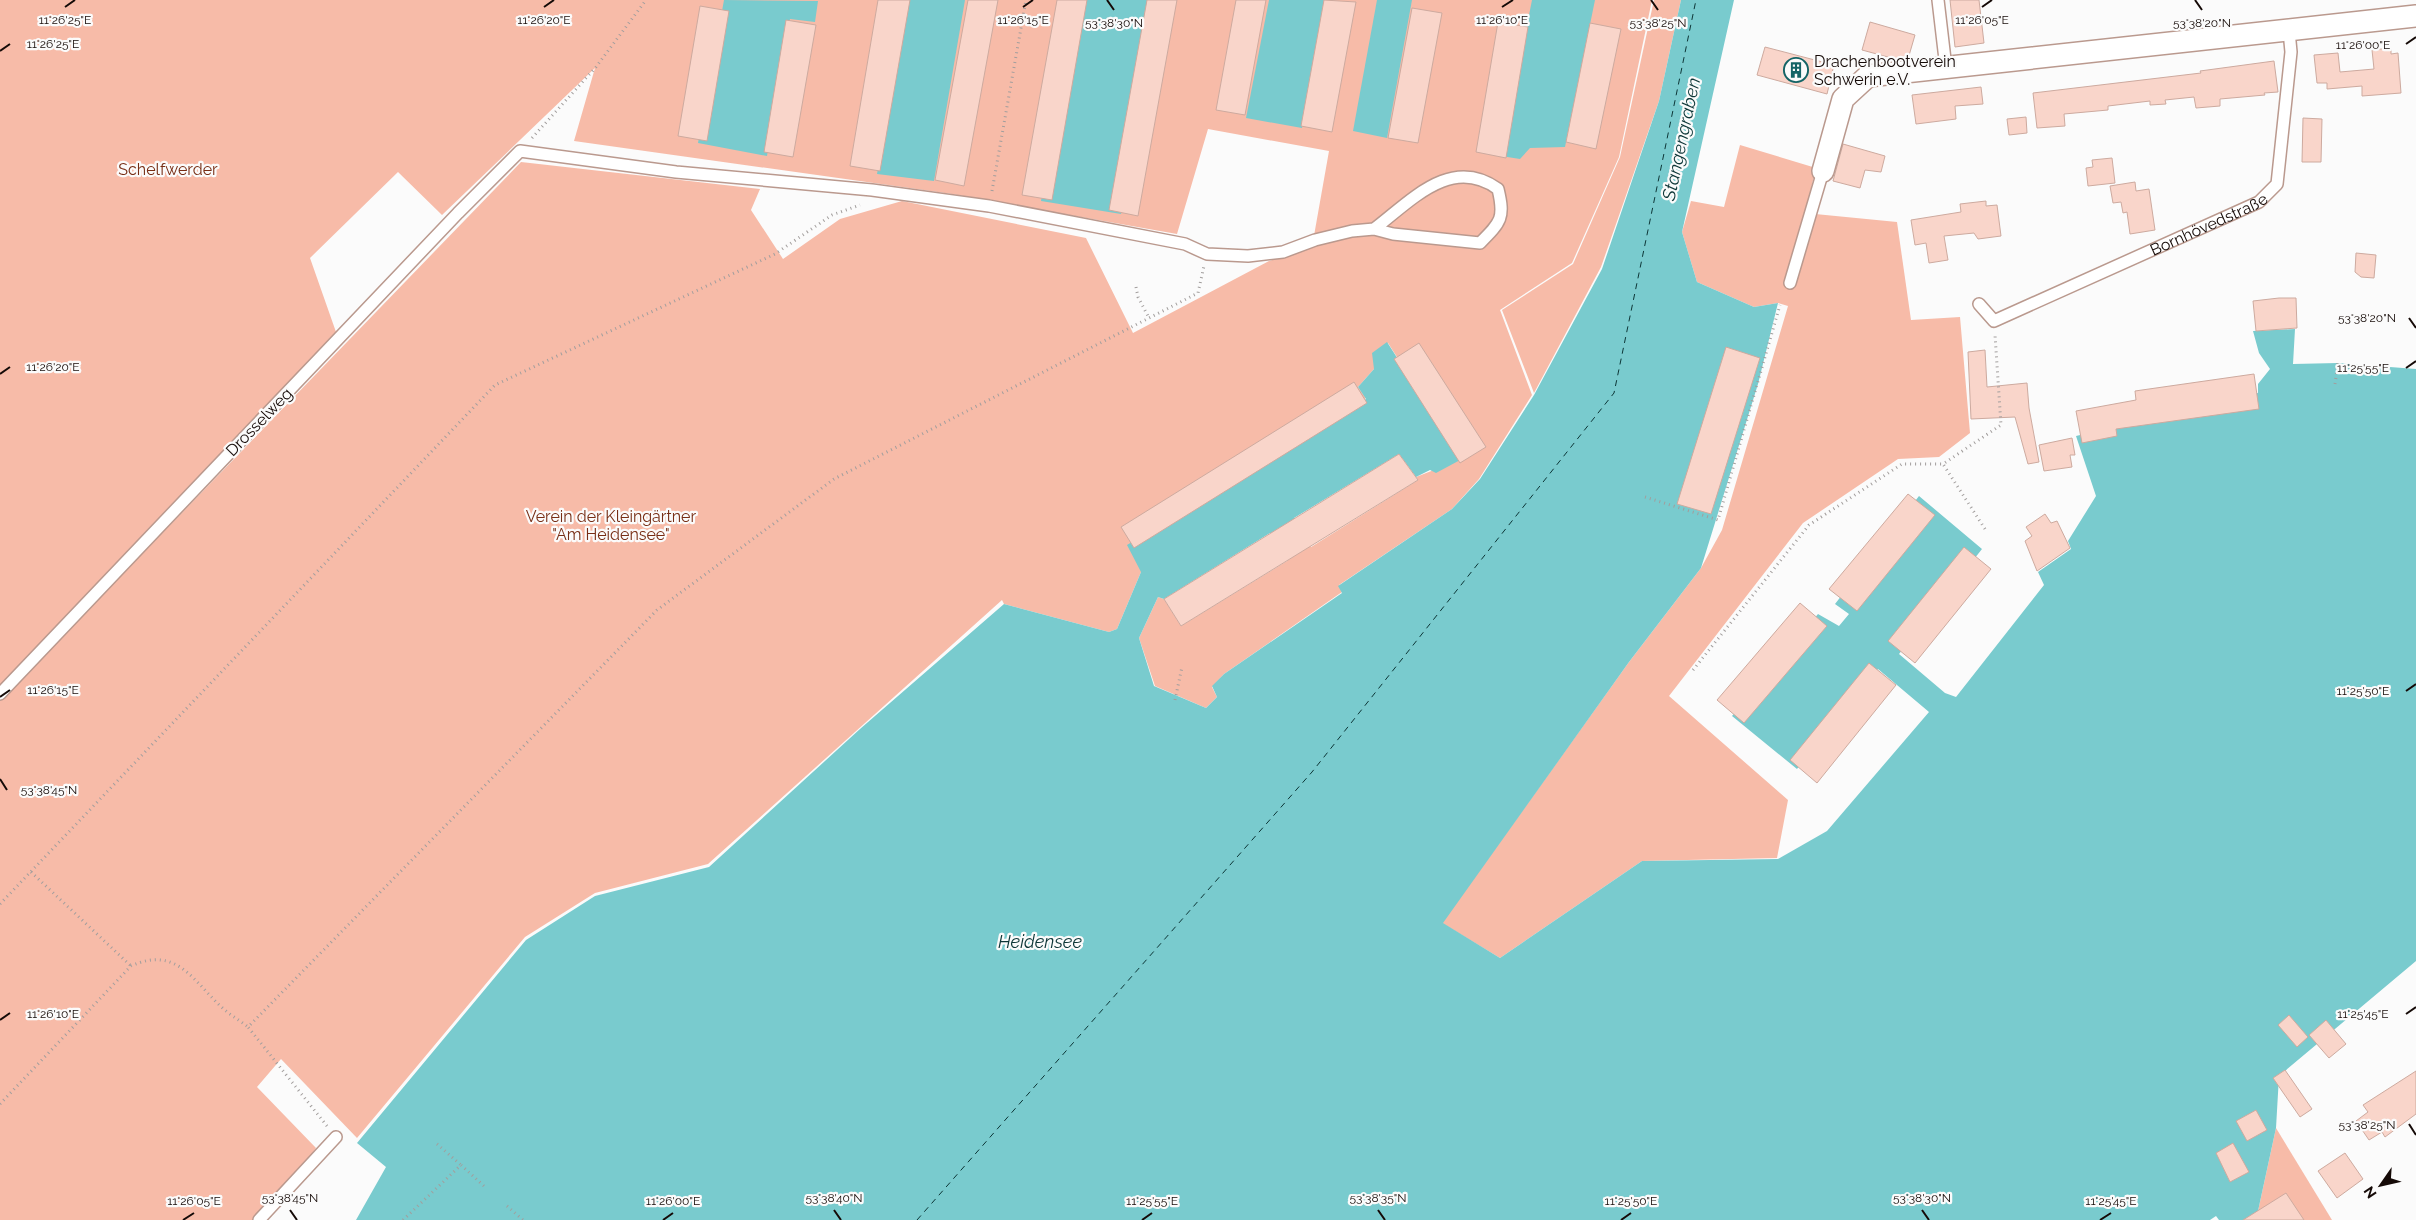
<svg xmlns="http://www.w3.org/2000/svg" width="2416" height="1220" font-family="Raleway,sans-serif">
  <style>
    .green { fill: #f7bba8 }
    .water { fill: #79cbce }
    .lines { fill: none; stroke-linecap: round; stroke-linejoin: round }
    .ferry { stroke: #0d3637; stroke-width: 1; stroke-dasharray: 6 5; stroke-linecap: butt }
    .building { fill: #f9d5ca; stroke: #cdaa9f }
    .service-casing { stroke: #ba998e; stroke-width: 14 }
    .minor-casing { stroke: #ba998e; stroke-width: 24 }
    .path { stroke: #a29e9d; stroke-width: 3; stroke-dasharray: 1 4; stroke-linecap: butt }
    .service { stroke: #fff; stroke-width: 11 }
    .minor { stroke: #fff; stroke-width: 21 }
    .ticks { fill: none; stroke: #150a07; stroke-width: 2 }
    .labels { text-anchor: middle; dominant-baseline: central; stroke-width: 4.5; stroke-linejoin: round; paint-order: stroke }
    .poi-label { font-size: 16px; fill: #150a07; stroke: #fbfbfb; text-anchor: start }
    .park-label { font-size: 16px; fill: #772d14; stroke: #fbfbfb }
    .street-label { font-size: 16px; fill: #150a07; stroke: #fbfbfb }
    .water-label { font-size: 18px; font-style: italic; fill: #0d3637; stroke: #fbfbfb }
    .ticks-label { font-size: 12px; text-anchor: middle; fill: #150a07; stroke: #fbfbfb; stroke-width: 4.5; stroke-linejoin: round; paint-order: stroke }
  </style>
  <rect width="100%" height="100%" fill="#fbfbfb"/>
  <g class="green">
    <path d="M0 0H1652L1619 157 1572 263 1500 310 1532 395 1479 479 1452 509 1339 585 1342 592 1224 674 1212 687 1217 697 1206 708 1155 686 1139 638 1158 597 1164 599 1181 626 1287 561 1309 544 1311 547 1418 480 1416 477 1462 459 1388 343 1374 369 1358 387 1366 398 1259 463 1141 572 1117 629 1109 632 1004 604 1002 600 708 864 595 893 525 937 357 1138 281 1059 257 1087 316 1148 295 1178 255 1220H0V701L521 162 760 189 751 210 783 259 840 219 902 201 1086 238 1133 333 1269 261 1312 247 1329 151 1208 129 1177 234 952 194 574 141 595 68 442 215 398 172 310 258 336 332 116 573 0 693Z"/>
    <path d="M1654 0H1681L1659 101 1601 267 1534 393 1502 310 1573 264 1620 157Z"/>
    <path d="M1740 145 1816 168 1805 213 1897 222 1911 320 1960 317 1970 433 1939 457 1898 459 1803 523 1669 696 1788 800 1777 858 1642 861 1500 958 1442 923 1629 662 1701 568 1722 530 1788 306 1778 303 1754 307 1697 282 1682 232 1691 201 1724 207Z"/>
    <path d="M2276 1128 2332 1220H2264L2258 1211Z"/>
  </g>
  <g class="water">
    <path d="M724 0 818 1 815 22 790 19 767 156 698 143Z"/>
    <path d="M907 0H965L934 181 877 174Z"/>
    <path d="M1074 0H1156L1121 214 1041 201Z"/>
    <path d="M1269 0H1324L1302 128 1246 118Z"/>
    <path d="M1377 0H1412L1387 138 1353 131Z"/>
    <path d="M1532 0H1595L1565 147 1530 148 1520 159 1501 156Z"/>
    <path d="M1681 0H1734L1682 232 1697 282 1754 307 1778 303 1758 384 1701 568 1629 662 1443 923 1500 958 1642 861 1778 859 1827 831 1929 712 1878 669 1797 769 1732 716 1818 614 1839 626 1849 614 1835 604 1919 496 1982 549 1899 654 1945 693 1956 697 2044 585 2038 572 2071 549 2068 541 2096 496 2076 436 2135 422 2134 411 2258 393V384L2270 369 2259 353 2253 331 2295 329 2293 364 2338 363 2416 369V961L2279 1076 2276 1128 2258 1211 2264 1220H2219L2216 1216 2210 1220H356L386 1167 357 1143 526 940 595 896 709 867 860 729 1004 604 1109 632 1117 629 1141 572 1127 545 1366 399 1358 387 1374 369 1372 353 1387 342 1462 459 1436 473 1430 470 1416 477 1399 454 1294 518 1309 544 1285 557 1270 533 1164 599 1158 597 1139 638 1154 686 1206 708 1217 697 1212 686 1224 674 1342 593 1338 586 1452 509 1480 479 1534 395 1602 269 1659 101Z"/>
  </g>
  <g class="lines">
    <path class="ferry" d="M917 1220 1312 772 1614 393 1696 0"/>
  </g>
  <g class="building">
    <path d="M878 0H910L880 171 850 166Z"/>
    <path d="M968 0H998L964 186 935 180Z"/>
    <path d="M1057 0H1087L1052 200 1022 195Z"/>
    <path d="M1147 0H1177L1138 216 1109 210Z"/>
    <path d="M1236 0H1266L1245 115 1216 110Z"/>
    <path d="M1324 0 1356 2 1332 132 1301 126Z"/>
    <path d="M1950 0H1979L1984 43 1955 47Z"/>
    <path d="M700 6 729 11 707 141 678 136Z"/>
    <path d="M1412 8 1442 13 1418 143 1388 138Z"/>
    <path d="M786 20 816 25 793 157 764 152Z"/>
    <path d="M1498 22 1528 27 1506 158 1476 152Z"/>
    <path d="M1870 22 1915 35 1908 59 1899 60 1862 50Z"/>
    <path d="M1590 23 1621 29 1596 149 1566 142Z"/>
    <path d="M1765 47 1834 65 1827 94 1757 75Z"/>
    <path d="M2391 48V54L2398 53 2401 93 2362 96V86L2327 89V83H2317L2314 55 2338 53 2340 72 2374 69 2372 50Z"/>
    <path d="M2274 61 2278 92 2264 93 2265 95 2220 99V106L2196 108 2194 97 2165 100 2166 104 2150 105V101L2108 106V110L2064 114 2065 126 2037 128 2033 93 2201 73 2200 71Z"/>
    <path d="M1981 87 1983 104 1955 106 1956 119 1916 124 1912 95Z"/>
    <path d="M2026 117 2027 133 2009 135 2007 119Z"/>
    <path d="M2303 118 2322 119 2321 162H2302Z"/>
    <path d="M1843 144 1885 156 1881 172 1865 170 1860 188 1833 181Z"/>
    <path d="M2112 158 2115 183 2088 186 2086 168 2093 167 2092 160Z"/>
    <path d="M2135 182 2136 191 2149 189 2155 230 2130 234 2127 212 2123 213 2121 202 2113 203 2110 186Z"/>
    <path d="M1986 201V206L1997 205 2001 236 1978 239 1974 233 1944 236 1948 260 1929 263 1926 243 1915 245 1911 220 1961 212 1960 204Z"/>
    <path d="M2356 253 2376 255 2374 278 2361 277 2355 272Z"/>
    <path d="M2279 298H2296L2297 328 2256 331 2253 301Z"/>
    <path d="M1419 343 1486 447 1460 463 1394 359Z"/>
    <path d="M1726 347 1760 358 1711 514 1677 504Z"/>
    <path d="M1985 350 1987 387 2027 383 2029 408 2039 462 2028 464 2015 417 1971 419 1968 352Z"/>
    <path d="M2254 374 2259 409 2116 429 2117 436 2082 443 2076 411 2136 400 2135 391Z"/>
    <path d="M1354 382 1367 403 1134 548 1121 527Z"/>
    <path d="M2072 438 2075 455H2070L2072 467 2044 471 2039 445Z"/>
    <path d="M1399 454 1418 480 1181 626 1164 599Z"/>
    <path d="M1908 494 1935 515 1857 611 1829 589Z"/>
    <path d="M2045 514 2051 523 2057 521 2070 548 2037 571 2025 541 2032 536 2026 527Z"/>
    <path d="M1964 547 1991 569 1915 663 1888 641Z"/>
    <path d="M1800 603 1827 626 1744 723 1717 700Z"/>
    <path d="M1869 663 1896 685 1817 783 1790 760Z"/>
    <path d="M2289 1015 2308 1037 2297 1047 2278 1025Z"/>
    <path d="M2326 1020 2346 1044 2329 1058 2309 1035Z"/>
    <path d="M2285 1070 2312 1109 2300 1117 2273 1078Z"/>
    <path d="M2416 1071V1114L2385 1137 2382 1132 2369 1140 2356 1121 2368 1112 2363 1105Z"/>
    <path d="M2256 1110 2267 1130 2247 1141 2236 1121Z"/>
    <path d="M2233 1143 2249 1172 2230 1182 2216 1153Z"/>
    <path d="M2345 1153 2363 1179 2337 1198 2318 1171Z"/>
    <path d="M2286 1193 2304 1220H2243Z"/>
  </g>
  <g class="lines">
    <defs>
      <g id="service">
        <path d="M1938 0 1946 68"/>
        <path d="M1790 283 1823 171"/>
        <path id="s1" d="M1979 304 1994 321 2259 202 2277 184 2291 52 2289 31"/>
        <path d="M0 694 458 213 520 151 676 172 872 190 989 206 1185 244 1207 254 1248 256 1283 252 1315 240 1352 231 1374 229 1393 234 1480 243C1501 222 1505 218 1498 189 1451 155 1411 201 1374 229"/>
        <path d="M259 1220 336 1137"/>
      </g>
      <path id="minor" d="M1823 171 1843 99 1868 76 2416 16"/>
    </defs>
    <use href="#service" class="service-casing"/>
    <use href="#minor" class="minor-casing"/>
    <g class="path">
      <path d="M532 138 596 67 646 0"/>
      <path d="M992 191 1026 0"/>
      <path d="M1136 287 1138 297 1149 318"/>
      <path d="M2335 384 2338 363"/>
      <path d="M1645 497 1718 520 1780 305"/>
      <path d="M1985 529 1943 464 2001 425 1995 335"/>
      <path d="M1693 670 1809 525 1902 464H1943"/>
      <path d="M1175 700 1182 667"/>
      <path d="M31 872 131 966"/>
      <path d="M0 904 495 385 775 254 832 215 860 205"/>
      <path d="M0 1104 131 966C179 944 195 985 226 1011 233 1017 241 1021 248 1027"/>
      <path d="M327 1126 248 1027 657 610 834 479 1198 293 1204 266"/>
      <path d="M437 1144 461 1165"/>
      <path d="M507 1206 523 1220"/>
      <path d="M403 1220 461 1165 485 1187"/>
    </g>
    <use href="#service" class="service"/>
    <use href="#minor" class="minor"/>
  </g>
  <path class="ticks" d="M1107 0 1114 10M1651 0 1658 10M2195 0 2202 10M65 7 75 0M544 7 554 0M1023 7 1033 0M1502 7 1513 0M1982 7 1992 0M2406 44 2416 37M0 51 10 44M2409 318 2416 328M2406 368 2416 361M0 374 10 367M2406 691 2416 684M0 697 10 690M0 779 7 790M2406 1014 2416 1007M0 1020 10 1013M2409 1124 2416 1135M290 1210 297 1220M834 1210 841 1220M1378 1210 1385 1220M1922 1210 1929 1220M183 1220 194 1213M663 1220 673 1213M1142 1220 1152 1213M1621 1220 1631 1213M2100 1220 2111 1213"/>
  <defs>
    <symbol id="building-ring" viewBox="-11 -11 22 22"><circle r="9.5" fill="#fbfbfb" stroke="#146466" stroke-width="1.5"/><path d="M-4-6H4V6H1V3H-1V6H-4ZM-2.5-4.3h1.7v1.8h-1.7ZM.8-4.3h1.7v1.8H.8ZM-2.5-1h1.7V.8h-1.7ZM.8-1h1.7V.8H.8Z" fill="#146466"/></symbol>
  </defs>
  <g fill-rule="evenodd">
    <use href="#building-ring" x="1782" y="56" width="28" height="28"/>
  </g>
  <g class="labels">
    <g class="poi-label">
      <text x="1814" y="61">Drachenbootverein<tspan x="1814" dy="18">Schwerin e.V.</tspan></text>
    </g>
    <g class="park-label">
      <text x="168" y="169">Schelfwerder</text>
      <text x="611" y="516">Verein der Kleingärtner<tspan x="611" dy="18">"Am Heidensee"</tspan></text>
    </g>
    <g class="street-label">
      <text stroke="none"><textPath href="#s1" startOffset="258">Bornhövedstraße</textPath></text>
      <text transform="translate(259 422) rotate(-46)">Drosselweg</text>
    </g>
    <g class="water-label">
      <text transform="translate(1681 139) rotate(-78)">Stangengraben</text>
      <text x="1040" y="941">Heidensee</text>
    </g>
  </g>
  <g class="ticks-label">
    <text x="65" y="24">11°26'25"E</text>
    <text x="544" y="24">11°26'20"E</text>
    <text x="1023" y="24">11°26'15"E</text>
    <text x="1502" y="24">11°26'10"E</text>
    <text x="1982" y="24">11°26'05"E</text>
    <text x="1114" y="27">53°38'30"N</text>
    <text x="1658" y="27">53°38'25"N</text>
    <text x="2202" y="27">53°38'20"N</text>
    <text x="53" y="48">11°26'25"E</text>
    <text x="2363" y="49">11°26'00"E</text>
    <text x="2367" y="322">53°38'20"N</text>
    <text x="53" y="371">11°26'20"E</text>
    <text x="2363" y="372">11°25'55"E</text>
    <text x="53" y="694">11°26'15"E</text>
    <text x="2363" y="695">11°25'50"E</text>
    <text x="49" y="794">53°38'45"N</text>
    <text x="53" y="1018">11°26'10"E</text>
    <text x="2363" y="1018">11°25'45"E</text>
    <text x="2367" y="1129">53°38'25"N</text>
    <text x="290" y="1202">53°38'45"N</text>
    <text x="834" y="1202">53°38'40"N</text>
    <text x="1378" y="1202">53°38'35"N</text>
    <text x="1922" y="1202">53°38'30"N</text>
    <text x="194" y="1205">11°26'05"E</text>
    <text x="673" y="1205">11°26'00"E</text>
    <text x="1152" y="1205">11°25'55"E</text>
    <text x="1631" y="1205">11°25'50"E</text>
    <text x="2111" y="1205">11°25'45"E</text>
  </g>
  <g transform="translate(2381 1185) rotate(236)" stroke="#fbfbfb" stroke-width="4" paint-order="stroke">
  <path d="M0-4L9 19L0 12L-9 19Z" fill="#150a07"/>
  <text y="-8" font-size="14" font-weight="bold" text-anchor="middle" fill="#150a07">N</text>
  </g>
</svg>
